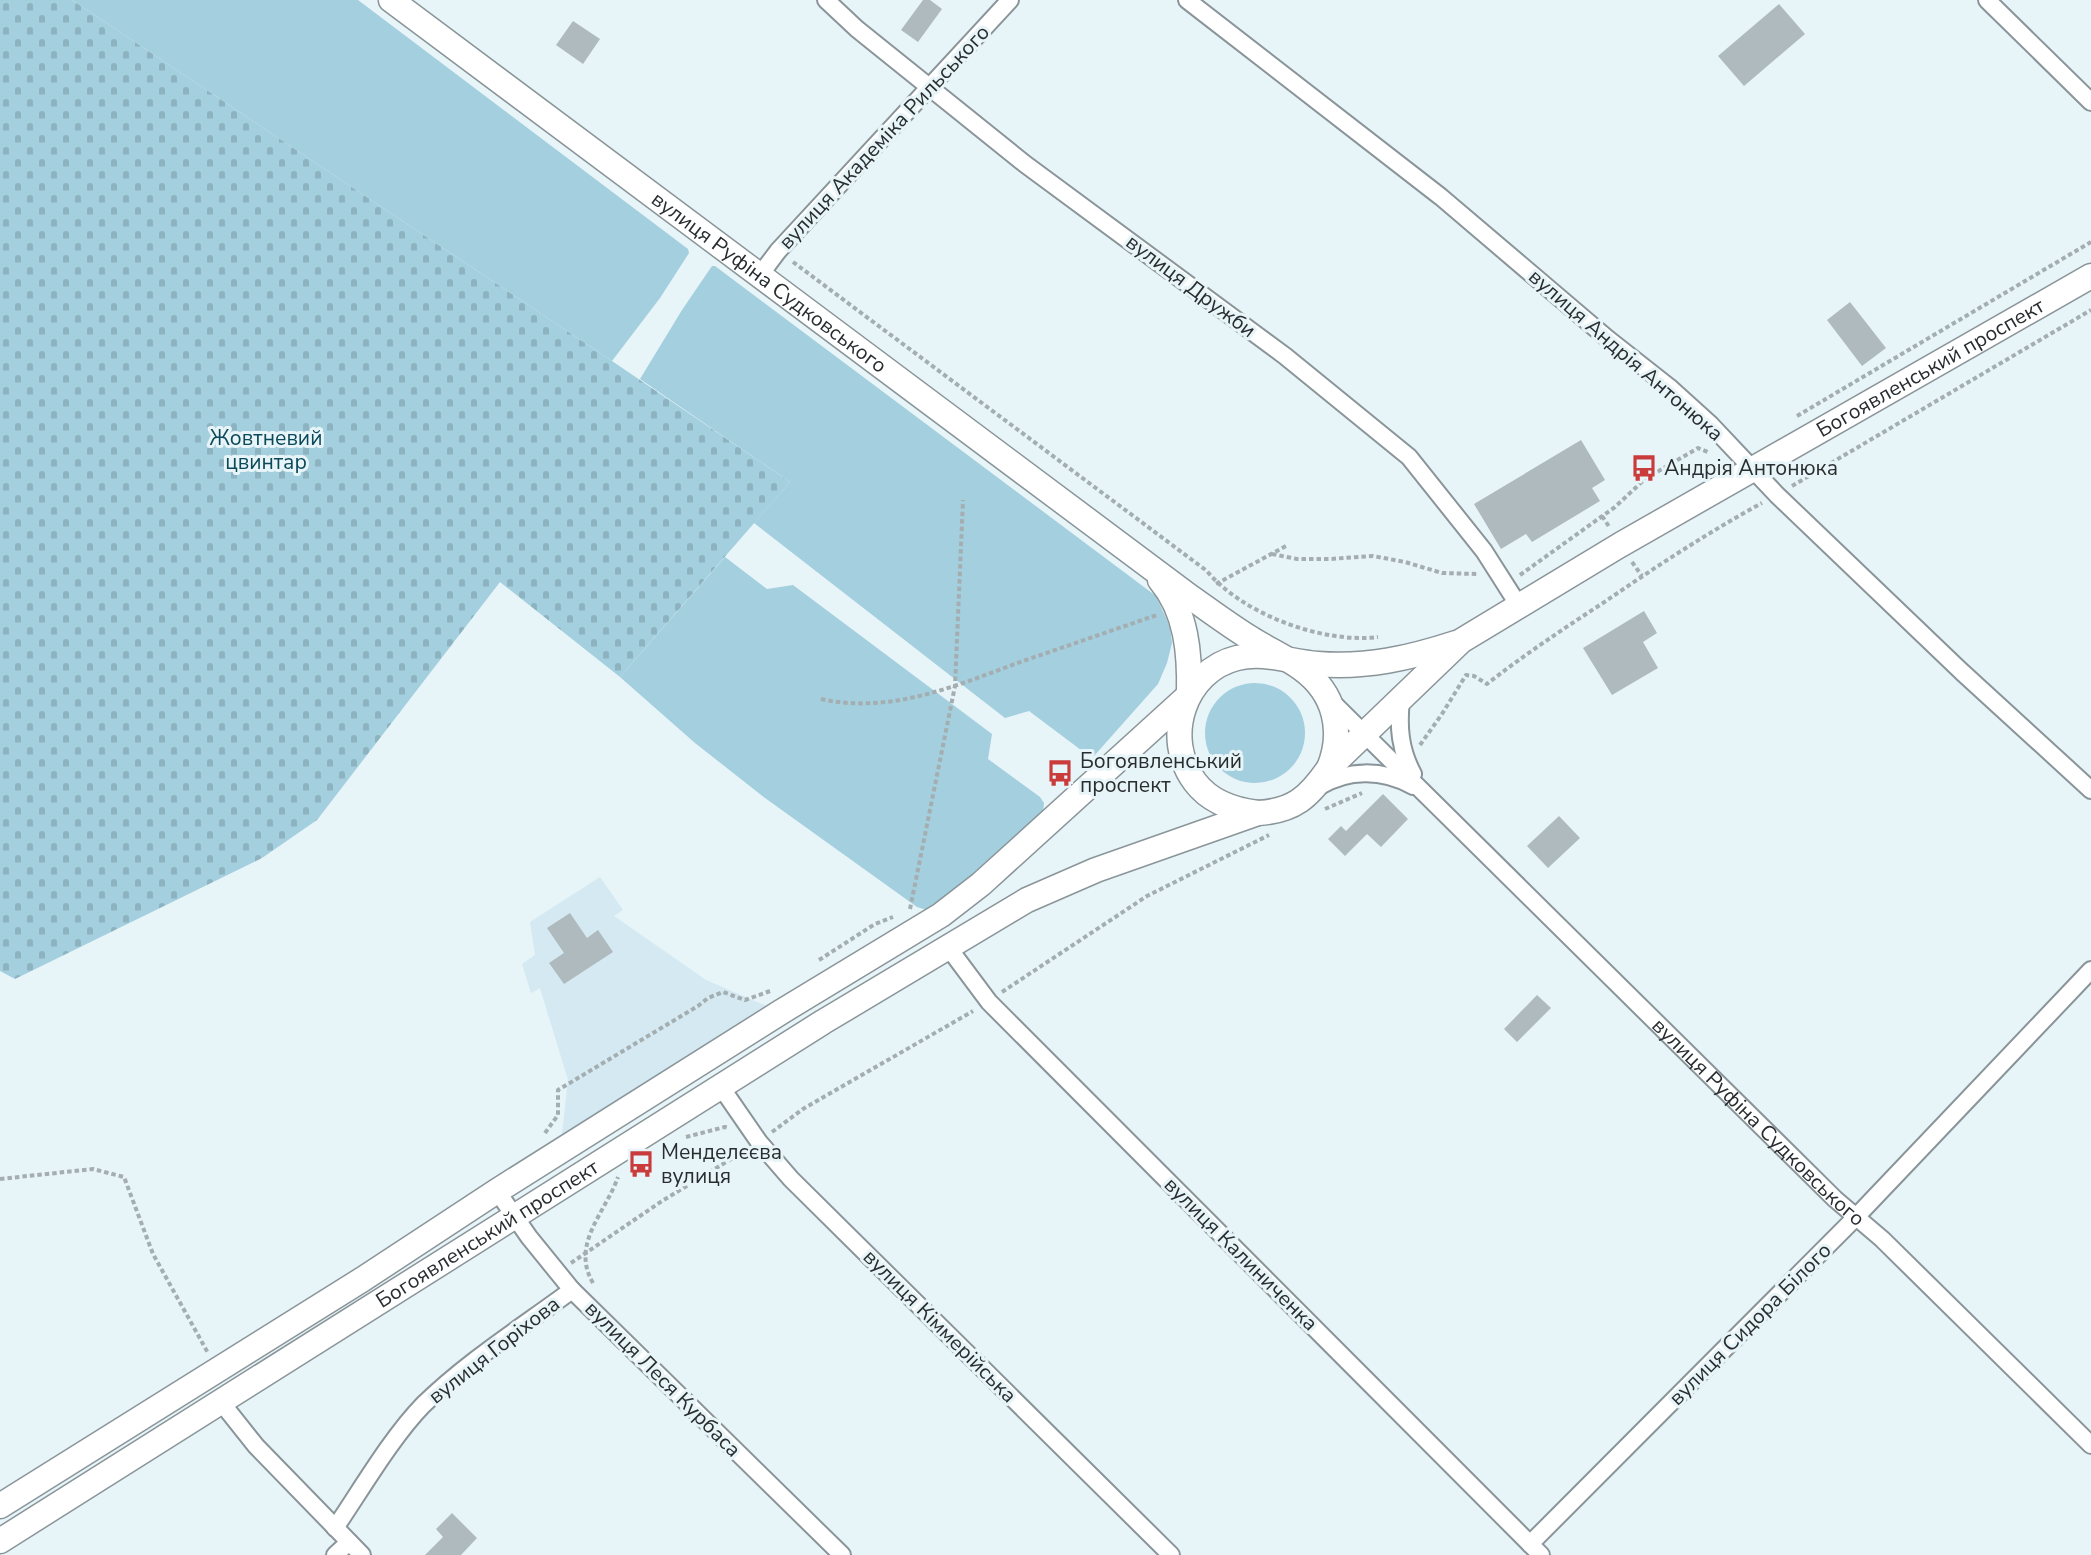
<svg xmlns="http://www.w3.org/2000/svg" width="2091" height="1555" font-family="'Nunito Sans',sans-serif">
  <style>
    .built { fill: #d4e9f1 }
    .green { fill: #a4cfdf }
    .cemetery { fill: url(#cemetery-stones) }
    .building { fill: #afbabf }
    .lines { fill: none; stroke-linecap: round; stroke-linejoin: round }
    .street-casing { stroke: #8a959a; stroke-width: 20 }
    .secondary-casing { stroke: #8a959a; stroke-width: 27 }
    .path { stroke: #a4aeb1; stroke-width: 4; stroke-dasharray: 4.5 3; stroke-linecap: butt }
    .street { stroke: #fff; stroke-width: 16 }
    .secondary { stroke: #fff; stroke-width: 24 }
    .labels { text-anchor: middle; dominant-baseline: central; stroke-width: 6; stroke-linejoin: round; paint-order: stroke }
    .street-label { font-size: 21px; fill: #292d2f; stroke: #e7f4f8 }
    .park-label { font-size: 21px; fill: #0b4859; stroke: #e7f4f8 }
    .poi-label { font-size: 21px; fill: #292d2f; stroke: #e7f4f8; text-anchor: start }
  </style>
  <defs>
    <pattern id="cemetery-stones" width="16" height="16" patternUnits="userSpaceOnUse" patternTransform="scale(1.5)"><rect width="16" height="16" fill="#a4cfdf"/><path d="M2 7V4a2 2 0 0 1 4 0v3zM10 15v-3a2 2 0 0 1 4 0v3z" fill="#8db2c0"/></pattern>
  </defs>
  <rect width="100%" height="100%" fill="#e7f4f8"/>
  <path class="built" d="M600 877 623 910 614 916 706 980 771 1008 562 1134 568 1080 540 988 531 993 522 964 535 955 530 922Z"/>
  <g class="green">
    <path d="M72 0H358L688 249 689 253 660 298 612 361Z"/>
    <path d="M712 266H715L1156 596 1170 627 1172 643 1167 663 1158 684 1094 756H1089L1029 711 1005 718 754 523 790 482 640 379 682 310Z"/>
    <path d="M725 557 767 589 793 585 992 734 988 759 1040 797 1044 803 1043 812 976 881 927 910 917 907 765 798 695 743 620 677Z"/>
    <circle cx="1255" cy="733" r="50"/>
  </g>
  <path class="cemetery" d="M0 0H72L612 361 790 482 620 677 500 582 317 820 262 858 15 979 0 971Z"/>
  <g class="building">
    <path d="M923 0H930L942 9 918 42 901 30Z"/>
    <path d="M1779 4 1805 34 1744 86 1718 56Z"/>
    <path d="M573 21 600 39 583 64 556 45Z"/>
    <path d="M1850 302 1886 348 1862 366 1827 320Z"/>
    <path d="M1581 440 1605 480 1592 488 1600 501 1532 542 1526 534 1501 549 1474 504Z"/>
    <path d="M1644 611 1657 633 1643 642 1658 668 1612 695 1583 648Z"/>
    <path d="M1383 794 1408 819 1381 847 1367 834 1345 856 1328 839 1341 826 1346 831Z"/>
    <path d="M1559 816 1580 838 1548 868 1527 846Z"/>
    <path d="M570 913 587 938 598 930 613 952 564 984 549 963 564 953 547 928Z"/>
    <path d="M1537 995 1551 1008 1517 1042 1504 1029Z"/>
    <path d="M452 1513 477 1538 461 1555H425L443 1537 436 1529Z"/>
  </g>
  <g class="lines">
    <defs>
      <g id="street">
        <path d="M826 0 857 29 1025 164 1285 356 1409 457 1484 551 1519 606"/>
        <path d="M1187 0 1441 197 1608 339 1669 387 1711 425 1777 495 1962 672 2091 790"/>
        <path d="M1987 0 2091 102"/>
        <path d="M760 275 778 251 1010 0"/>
        <path id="s1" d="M1329 699 1835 1199 1882 1239 2091 1445"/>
        <path d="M1401 700C1398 727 1400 750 1413 774"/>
        <path d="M1318 787C1348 769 1382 769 1413 786"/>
        <path d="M948 947 989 1002 1541 1555"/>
        <path d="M721 1087 759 1142 791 1179 1171 1555"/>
        <path d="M497 1191 529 1237 572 1290 842 1555"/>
        <path d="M221 1402 256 1446 362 1555"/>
        <path d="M335 1528C361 1490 391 1438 423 1405 468 1361 522 1327 572 1290"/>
        <path d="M1530 1544 1856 1217 2091 970"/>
        <path d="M335 1555 349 1542"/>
      </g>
      <g id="secondary">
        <path id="s2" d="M391 0 1189 596C1209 610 1229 625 1250 638 1267 649 1286 657 1302 669 1335 693 1344 731 1329 768"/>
        <path d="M1160 580C1187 612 1190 654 1189 694"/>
        <path d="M1258 813C1233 810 1210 802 1195 782 1162 738 1184 671 1237 658 1264 651 1290 662 1318 664 1366 668 1410 658 1456 643"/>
        <path d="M0 1506 363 1279 497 1191 781 1012 941 915 981 884 1187 697"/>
        <path id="s3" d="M0 1541 823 1022 1027 900 1096 870 1258 813C1294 811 1309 797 1329 768L1461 641 1620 545 2091 276"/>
      </g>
    </defs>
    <use href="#street" class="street-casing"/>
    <use href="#secondary" class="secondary-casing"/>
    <g class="path">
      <path d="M793 262 1207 571C1242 614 1323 644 1378 637"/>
      <path d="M1797 416 2091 242"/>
      <path d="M1792 486 2091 310"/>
      <path d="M1602 516 1610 528"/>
      <path d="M1272 554 1297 559H1330L1373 556 1405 562 1442 573 1477 574"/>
      <path d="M1632 562 1642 576"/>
      <path d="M1520 575 1615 507 1645 479 1698 448 1710 453"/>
      <path d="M1216 584 1286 546"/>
      <path d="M821 699C893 715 959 684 1026 660 1070 645 1113 630 1157 615"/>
      <path d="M1420 745 1442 714 1466 675 1474 676 1487 684C1524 655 1563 629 1603 603 1654 568 1707 533 1762 503"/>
      <path d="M1325 809 1362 793"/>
      <path d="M910 909 955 686 963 500"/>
      <path d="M819 960 875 924 893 917"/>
      <path d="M1002 992 1147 896 1269 835"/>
      <path d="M772 1132 803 1109 973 1011"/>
      <path d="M545 1133 558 1115V1090L698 1006 708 998 723 992 745 1000 770 991"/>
      <path d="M686 1137 725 1127 728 1128"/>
      <path d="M0 1179 93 1169 124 1177 153 1254 208 1353"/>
      <path d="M571 1263 662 1201 746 1150"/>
      <path d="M593 1283C570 1244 606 1212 618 1177"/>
    </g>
    <use href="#street" class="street"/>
    <use href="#secondary" class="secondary"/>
  </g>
  <defs>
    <symbol id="bus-bare" viewBox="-9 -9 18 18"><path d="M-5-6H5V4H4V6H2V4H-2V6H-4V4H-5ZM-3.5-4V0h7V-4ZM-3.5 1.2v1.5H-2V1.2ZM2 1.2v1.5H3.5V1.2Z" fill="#ca3b3c" stroke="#e7f4f8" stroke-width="2.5" paint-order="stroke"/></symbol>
  </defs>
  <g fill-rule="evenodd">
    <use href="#bus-bare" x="1625" y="449" width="38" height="38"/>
    <use href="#bus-bare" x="1041" y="754" width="38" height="38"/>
    <use href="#bus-bare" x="622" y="1145" width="38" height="38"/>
  </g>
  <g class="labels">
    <g class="street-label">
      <text transform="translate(884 137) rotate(-47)">вулиця Академіка Рильського</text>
      <text stroke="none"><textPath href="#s2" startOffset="472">вулиця Руфіна Судковського</textPath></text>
      <text transform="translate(1191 286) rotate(37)">вулиця Дружби</text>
      <text transform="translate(1626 355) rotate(41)">вулиця Андрія Антонюка</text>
      <text stroke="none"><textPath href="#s3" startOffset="2272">Богоявленський проспект</textPath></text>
      <text stroke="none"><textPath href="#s1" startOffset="603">вулиця Руфіна Судковського</textPath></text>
      <text stroke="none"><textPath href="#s3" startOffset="576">Богоявленський проспект</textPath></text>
      <text transform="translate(1241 1254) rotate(45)">вулиця Калиниченка</text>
      <text transform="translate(1750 1324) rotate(-45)">вулиця Сидора Білого</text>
      <text transform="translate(940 1326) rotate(45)">вулиця Кіммерійська</text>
      <text transform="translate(494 1350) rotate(-38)">вулиця Горіхова</text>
      <text transform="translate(663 1379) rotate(45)">вулиця Леся Курбаса</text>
    </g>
    <g class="park-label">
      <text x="266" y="438">Жовтневий<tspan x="266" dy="24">цвинтар</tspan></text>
    </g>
    <g class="poi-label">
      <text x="1664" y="468">Андрія Антонюка</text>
      <text x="1080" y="761">Богоявленський<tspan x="1080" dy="24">проспект</tspan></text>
      <text x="661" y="1152">Менделєєва<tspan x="661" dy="24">вулиця</tspan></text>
    </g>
  </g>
</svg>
